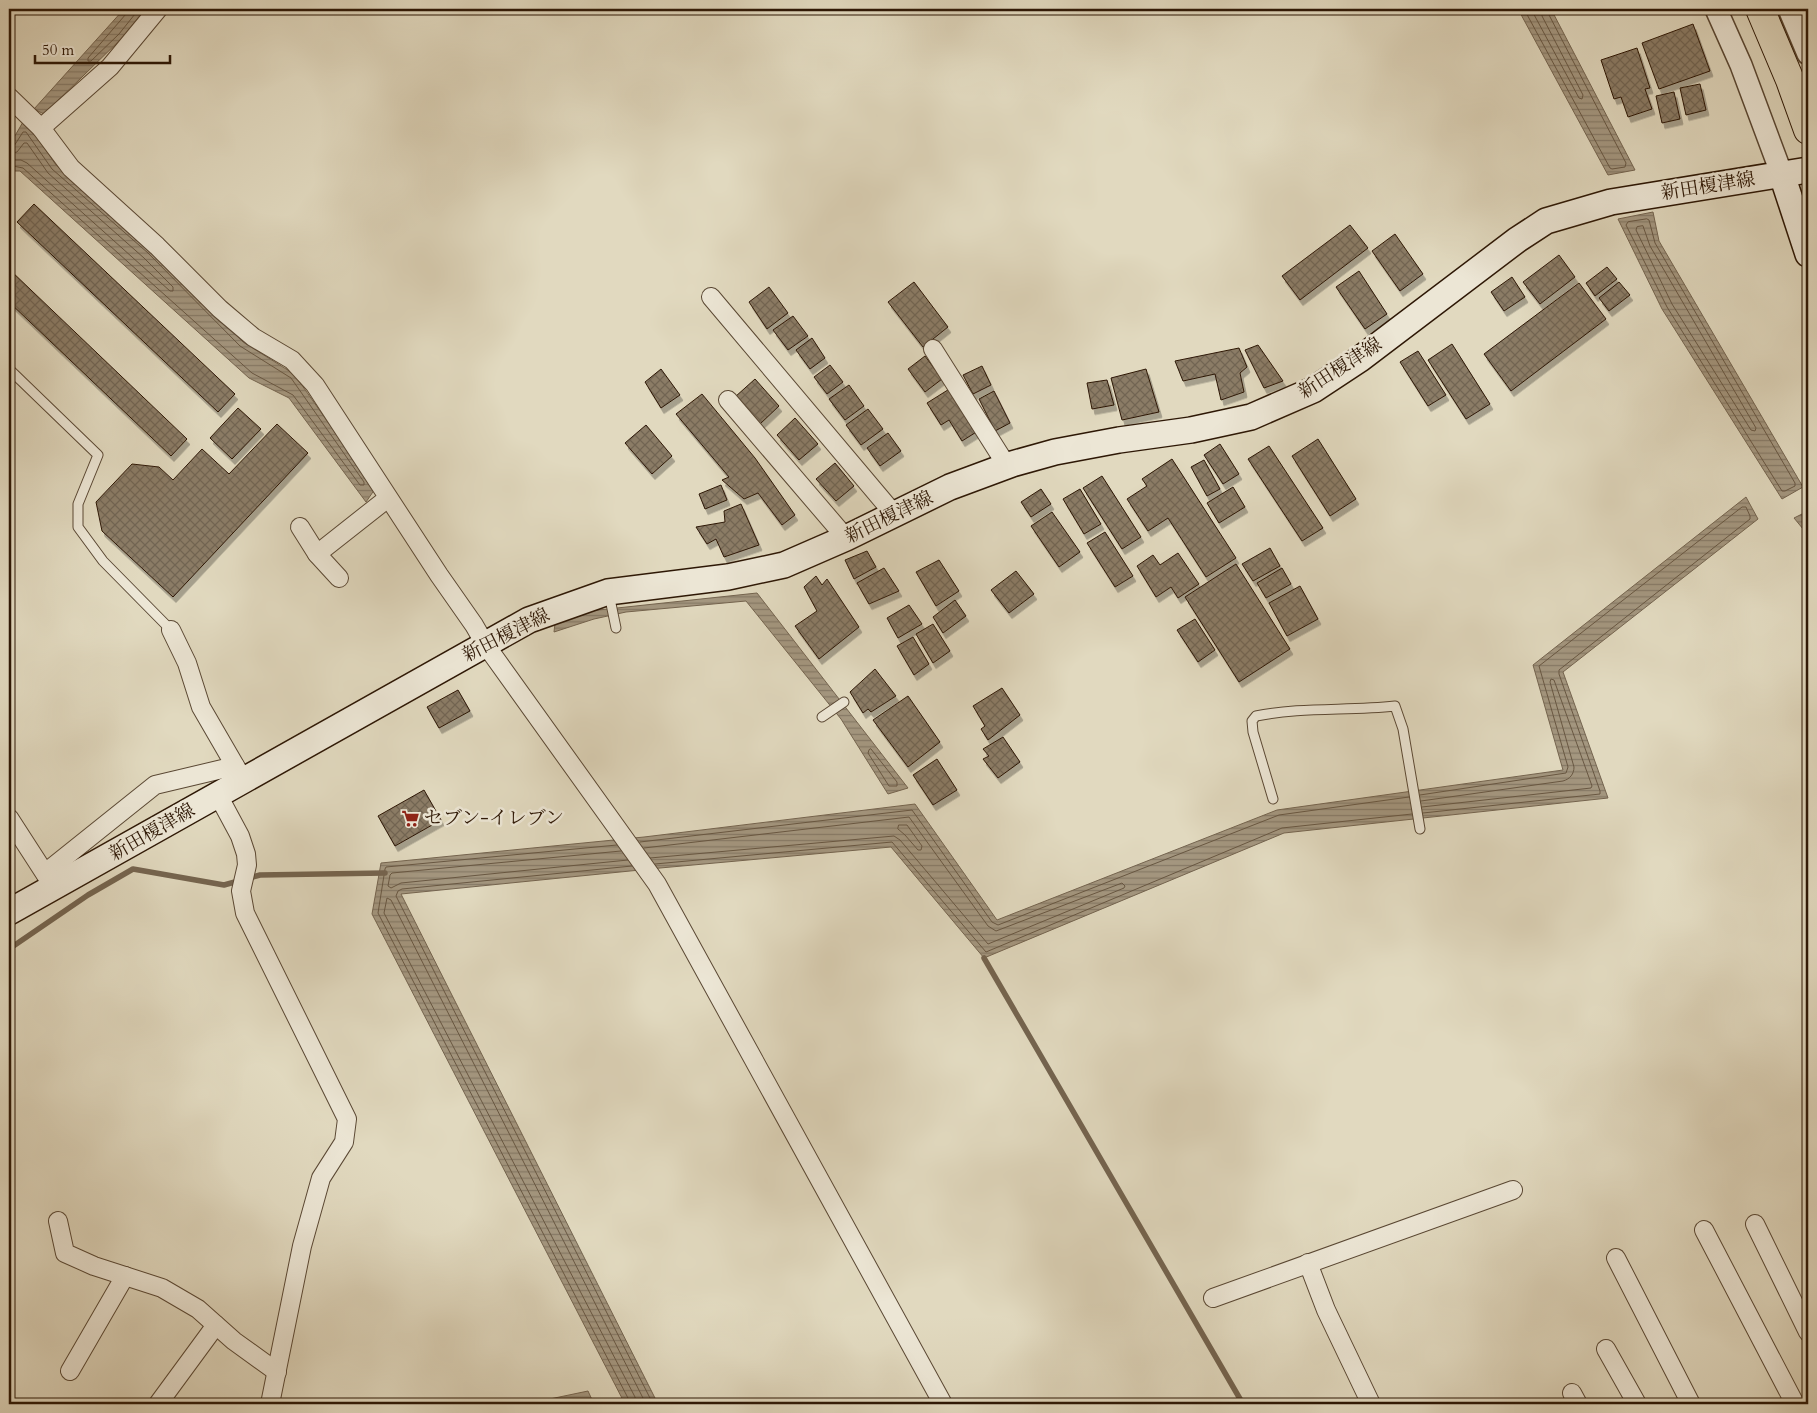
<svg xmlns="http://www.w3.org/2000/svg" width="1817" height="1413" font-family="Cardo,'Noto Serif JP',serif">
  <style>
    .water { fill: url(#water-rules); stroke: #74644f }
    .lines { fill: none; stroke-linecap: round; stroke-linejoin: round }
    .shore { stroke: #685742; stroke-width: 1 }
    .stream { stroke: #74644f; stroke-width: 5.5 }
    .building { fill: url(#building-cross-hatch); stroke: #2d1705; filter: url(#shadow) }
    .service-casing { stroke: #5a4834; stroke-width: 11 }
    .minor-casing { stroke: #5a4834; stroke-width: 20 }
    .tertiary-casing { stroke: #5a4834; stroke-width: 24 }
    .secondary-casing { stroke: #2d1705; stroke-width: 28 }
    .motorway-casing { stroke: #2d1705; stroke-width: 30 }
    .service { stroke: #ece6d5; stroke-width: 9 }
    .minor { stroke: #ece6d5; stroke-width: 18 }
    .tertiary { stroke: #ece6d5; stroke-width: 21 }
    .secondary { stroke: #ece6d5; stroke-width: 25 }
    .motorway { stroke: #e1d9bf; stroke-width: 28 }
    .labels { text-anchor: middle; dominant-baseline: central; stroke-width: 5; stroke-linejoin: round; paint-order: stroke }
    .street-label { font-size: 19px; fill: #2d1705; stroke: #ece6d5 }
    .poi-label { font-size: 19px; fill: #2d1705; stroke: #ece6d5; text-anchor: start }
  </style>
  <defs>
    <pattern id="water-rules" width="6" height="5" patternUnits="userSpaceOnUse" patternTransform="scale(1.25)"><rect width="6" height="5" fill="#a49780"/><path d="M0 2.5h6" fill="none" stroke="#867a67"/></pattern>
    <pattern id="building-cross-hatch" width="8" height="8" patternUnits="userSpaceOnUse" patternTransform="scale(1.25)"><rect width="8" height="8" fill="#8b7c66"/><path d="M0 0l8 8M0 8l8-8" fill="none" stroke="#726552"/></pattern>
    <filter id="shadow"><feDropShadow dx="3" dy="5.5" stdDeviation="0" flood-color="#0004"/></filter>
  </defs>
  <rect width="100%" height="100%" fill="#e1d9bf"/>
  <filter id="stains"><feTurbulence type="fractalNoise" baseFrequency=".004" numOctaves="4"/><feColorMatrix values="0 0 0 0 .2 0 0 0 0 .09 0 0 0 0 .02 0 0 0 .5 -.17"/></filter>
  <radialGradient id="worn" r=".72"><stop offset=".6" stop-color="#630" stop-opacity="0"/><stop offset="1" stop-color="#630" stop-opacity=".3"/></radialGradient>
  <g class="water">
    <path d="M124 9H145L123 37 44 114 34 109Z"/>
    <path d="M1518 9H1551L1635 170 1608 175Z"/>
    <path d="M23 122 32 130 56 165 152 250 243 342 294 374 375 489 366 502 289 398 249 378 20 171H13L9 173V146Z"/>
    <path d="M1653 212 1659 241 1803 487 1782 499 1662 309 1618 219Z"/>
    <path d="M1746 497 1758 519 1563 672 1608 798 1284 833 984 958 891 847 660 868 401 894 658 1404H625L372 914 381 863 644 837 915 804 997 920 1277 810 1563 770 1533 665Z"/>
    <path d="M1808 511V535L1794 518Z"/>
    <path d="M757 593 908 788 888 794 841 719 746 601 626 612 594 619 554 632 555 623 589 611Z"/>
    <path d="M588 1391 594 1404H526Z"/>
  </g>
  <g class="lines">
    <g class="shore">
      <path d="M127 9 126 14 88 58V61H91L119 34 139 9"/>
      <path d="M1524 9 1610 168 1612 169 1625 167 1626 163 1548 13 1547 9"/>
      <path d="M1531 9 1579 98 1582 99 1583 95 1542 16 1541 9"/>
      <path d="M9 147 14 146 23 132H26L52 169 148 253 240 346 291 378 364 482V485H360L293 395 252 373 23 168 13 166 9 167"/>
      <path d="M9 154 17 152 24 143H27L48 173 144 258 173 287V291H170L27 163 21 160H9"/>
      <path d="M1647 219 1649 220 1655 243 1795 483V486L1785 491H1782L1667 307 1626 225 1628 222Z"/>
      <path d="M1643 226 1650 246 1756 428 1755 431 1751 430 1672 304 1636 230 1637 227Z"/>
      <path d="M871 749 897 782V786H889L868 753 869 750Z"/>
      <path d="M1420 795 1566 773 1568 767 1539 666 1742 507H1746L1750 516V519L1559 670V674L1600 791V794L1423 813"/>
      <path d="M1421 801 1563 781C1570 779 1574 774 1574 767L1550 682 1551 679 1554 680 1592 786 1591 788 1422 807"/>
      <path d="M899 825H907L922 846 921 850H918L905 835 898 829Z"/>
      <path d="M640 842 912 810 992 922 998 925 1279 815 1409 797"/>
      <path d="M617 845 386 867 385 869 378 913 629 1400 630 1404"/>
      <path d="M644 848 909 817 988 926 996 931 1122 883 1125 886 1124 888 988 944 900 840 894 836 650 858"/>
      <path d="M621 851 392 873 390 875 388 886 391 888 401 883 628 860"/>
      <path d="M655 864 892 842 986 952 1282 828 1412 814"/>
      <path d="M632 866 402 889 398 891 396 896 653 1404"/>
      <path d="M636 1404 635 1397 384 913 387 898 391 900 646 1404"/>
    </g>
    <g class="stream">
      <path d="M9 949 88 895 133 869 224 885 260 875 385 873"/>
      <path d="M984 958 1243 1404"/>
    </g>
  </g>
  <g class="building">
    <path d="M1693 24 1710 71 1659 89 1642 43Z"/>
    <path d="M1637 48 1650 88 1645 89 1652 109 1628 117 1621 97 1614 99 1601 60Z"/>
    <path d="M1700 84 1706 110 1686 115 1680 88Z"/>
    <path d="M1674 92 1680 119 1662 123 1656 96Z"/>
    <path d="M34 204 235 394 218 412 17 222Z"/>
    <path d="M1350 225 1368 248 1300 300 1282 276Z"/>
    <path d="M1395 234 1423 274 1400 291 1372 251Z"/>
    <path d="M1559 255 1575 277 1540 304 1523 282Z"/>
    <path d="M1607 267 1617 279 1595 296 1586 283Z"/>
    <path d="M9 269 187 439 171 456 9 302Z"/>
    <path d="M1359 271 1387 314 1365 329 1336 287Z"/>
    <path d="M1512 277 1525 297 1504 311 1491 292Z"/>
    <path d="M914 282 948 327 923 347 888 302Z"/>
    <path d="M1619 282 1630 295 1609 311 1599 298Z"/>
    <path d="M1579 283 1606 319 1511 391 1484 354Z"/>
    <path d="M769 287 788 313 767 329 749 302Z"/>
    <path d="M793 316 808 336 788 350 773 330Z"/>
    <path d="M812 338 825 358 810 369 796 350Z"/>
    <path d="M1452 344 1490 404 1466 419 1428 360Z"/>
    <path d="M1258 345 1283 381 1264 388 1245 350Z"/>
    <path d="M1239 348 1247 367 1240 373 1244 392 1221 400 1215 374 1183 381 1175 361Z"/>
    <path d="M1418 351 1446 395 1428 406 1400 362Z"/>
    <path d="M925 356 942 379 925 392 908 369Z"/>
    <path d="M830 365 843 382 827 394 814 377Z"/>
    <path d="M982 366 991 385 973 394 963 375Z"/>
    <path d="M661 369 680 395 661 408 645 382Z"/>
    <path d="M1146 369 1159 412 1122 420 1111 378Z"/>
    <path d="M755 379 779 406 760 424 735 397Z"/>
    <path d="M1107 380 1114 405 1092 409 1087 383Z"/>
    <path d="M849 385 864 406 845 420 829 399Z"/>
    <path d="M951 388 978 431 962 441 949 420 941 425 927 403Z"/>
    <path d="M994 391 1010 423 995 431 979 399Z"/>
    <path d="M702 394 755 458 795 515 782 525 758 493 744 499 722 480 729 477 676 414Z"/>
    <path d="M238 408 261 429 232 459 210 438Z"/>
    <path d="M868 409 883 429 861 445 846 425Z"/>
    <path d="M795 418 818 444 799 460 777 435Z"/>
    <path d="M277 424 308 453 173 597 102 531 96 502 132 464 159 467 173 480 202 449 229 474Z"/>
    <path d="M646 425 672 456 652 474 625 443Z"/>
    <path d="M888 433 901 451 880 466 867 448Z"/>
    <path d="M1318 439 1356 499 1330 516 1292 456Z"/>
    <path d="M1220 444 1239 474 1223 484 1204 455Z"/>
    <path d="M1269 446 1323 528 1302 541 1248 459Z"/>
    <path d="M1172 459 1236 558 1206 577 1168 518 1148 531 1127 499 1147 486 1142 479Z"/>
    <path d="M1204 460 1220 489 1207 496 1191 467Z"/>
    <path d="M835 463 854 486 836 501 816 479Z"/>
    <path d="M1102 476 1141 537 1122 549 1083 488Z"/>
    <path d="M721 485 727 500 705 509 699 494Z"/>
    <path d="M1233 487 1245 507 1219 523 1207 503Z"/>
    <path d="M1041 489 1051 504 1031 517 1021 502Z"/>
    <path d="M1080 489 1101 524 1084 534 1063 499Z"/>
    <path d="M741 504 759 545 724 557 716 539 707 544 696 527 725 522 724 511Z"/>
    <path d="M1052 512 1080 552 1059 567 1031 526Z"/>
    <path d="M1105 532 1133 576 1115 587 1087 543Z"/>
    <path d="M1270 548 1280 566 1253 581 1242 564Z"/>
    <path d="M867 551 876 567 854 579 845 560Z"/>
    <path d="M1178 553 1199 584 1178 598 1171 587 1156 597 1137 566 1153 555 1160 565Z"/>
    <path d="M939 560 959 591 936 606 916 572Z"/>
    <path d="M1236 564 1290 649 1239 682 1185 597Z"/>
    <path d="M884 568 899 591 869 604 857 583Z"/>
    <path d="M1282 568 1291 584 1266 598 1257 583Z"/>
    <path d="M1016 571 1034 594 1009 613 991 590Z"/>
    <path d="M816 576 822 585 827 579 859 627 819 659 795 626 817 611 804 587Z"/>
    <path d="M1300 586 1318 619 1287 636 1269 603Z"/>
    <path d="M955 600 966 616 943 633 933 617Z"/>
    <path d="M909 605 922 624 898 638 887 618Z"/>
    <path d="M1195 619 1215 650 1198 662 1177 630Z"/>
    <path d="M933 624 950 651 933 663 916 634Z"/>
    <path d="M913 637 929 664 914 675 897 646Z"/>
    <path d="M875 669 896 696 871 712 868 709 863 713 850 692Z"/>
    <path d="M1002 688 1020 715 988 740 981 729 985 726 973 706Z"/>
    <path d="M458 690 470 711 439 728 427 707Z"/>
    <path d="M908 696 940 742 908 767 873 720Z"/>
    <path d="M1003 737 1020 762 998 778 983 759 989 756 983 749Z"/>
    <path d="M937 759 957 790 933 805 913 775Z"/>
    <path d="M424 790 441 820 395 846 378 816Z"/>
  </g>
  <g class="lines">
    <defs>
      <g id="service">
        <path d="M9 369 98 455 78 504V527L103 561 171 630"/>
        <path d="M609 594 616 628"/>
        <path d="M822 717 844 702"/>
        <path d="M1273 799 1253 732 1252 721 1256 716C1301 707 1349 711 1395 706L1403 729 1420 829"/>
      </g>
      <g id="minor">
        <path d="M9 97 41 128 71 168 157 246 220 309 253 337 292 360 315 385 439 575 474 625 485 644 657 884 943 1404"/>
        <path d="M41 128 110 67 158 9"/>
        <path d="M711 297 894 514"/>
        <path d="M933 349 1007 466"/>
        <path d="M728 400 846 538"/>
        <path d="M300 527 317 554"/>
        <path d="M339 578 317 554 388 498"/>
        <path d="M171 630 187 663 201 707 241 776"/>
        <path d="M218 795 240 836 246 854 247 865 241 891 245 913 347 1119 344 1142 321 1178 302 1246 270 1404"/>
        <path d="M9 818 51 883"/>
        <path d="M45 873 155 785 235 766"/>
        <path d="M58 1221 65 1253 94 1266 162 1288 198 1309 234 1341 277 1372"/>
        <path d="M1755 1224 1808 1332"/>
        <path d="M1704 1230 1795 1404"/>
        <path d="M1616 1258 1691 1404"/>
        <path d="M1308 1263 1326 1310 1371 1404"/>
        <path d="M1213 1298 1513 1190"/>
        <path d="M1606 1349 1637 1404"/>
        <path d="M70 1371 125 1276"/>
        <path d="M1572 1393 1578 1404"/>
        <path d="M158 1404 216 1325"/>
      </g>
      <g id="tertiary">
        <path d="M1716 9 1741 65 1782 175"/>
        <path d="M1789 9 1808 54"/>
      </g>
      <g id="secondary">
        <path d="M1782 175 1808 254"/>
        <path d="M9 912 529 620 608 592 728 577 784 565 846 538 950 487 1012 464 1055 452 1119 440 1191 430 1251 417 1313 390 1360 359 1517 240 1546 221 1611 202 1808 170"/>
      </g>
      <path id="motorway" d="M1760 9 1790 80 1808 130"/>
    </defs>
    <use href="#service" class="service-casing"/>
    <use href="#minor" class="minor-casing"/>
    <use href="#tertiary" class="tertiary-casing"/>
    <use href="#secondary" class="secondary-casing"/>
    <use href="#motorway" class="motorway-casing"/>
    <use href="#service" class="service"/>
    <use href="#minor" class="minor"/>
    <use href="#tertiary" class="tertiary"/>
    <use href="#secondary" class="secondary"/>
    <use href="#motorway" class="motorway"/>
  </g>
  <defs>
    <symbol id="supermarket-bare" viewBox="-9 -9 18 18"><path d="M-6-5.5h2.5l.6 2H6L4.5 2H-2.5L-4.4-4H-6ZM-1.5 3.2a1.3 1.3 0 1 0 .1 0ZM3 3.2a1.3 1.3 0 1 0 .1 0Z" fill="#8f2418" stroke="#ece6d5" stroke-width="2.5" paint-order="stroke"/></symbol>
  </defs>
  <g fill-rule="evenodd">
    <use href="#supermarket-bare" x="398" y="806" width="25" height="25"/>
  </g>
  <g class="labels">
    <g class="street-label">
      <text transform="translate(1708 186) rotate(-9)">新田榎津線</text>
      <text transform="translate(1340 368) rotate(-33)">新田榎津線</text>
      <text transform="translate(889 517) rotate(-26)">新田榎津線</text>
      <text transform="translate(506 635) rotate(-27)">新田榎津線</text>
      <text transform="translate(152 832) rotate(-30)">新田榎津線</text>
    </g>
    <g class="poi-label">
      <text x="424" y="818">セブン-イレブン</text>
    </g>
  </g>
  <rect width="1817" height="1413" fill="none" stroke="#e1d9bf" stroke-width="30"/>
  <rect x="10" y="10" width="1797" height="1393" fill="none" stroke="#2d1705" stroke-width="2.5"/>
  <rect x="15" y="15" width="1787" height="1383" fill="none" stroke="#2d1705"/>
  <path d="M35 55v8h135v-8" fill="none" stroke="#2d1705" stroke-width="2.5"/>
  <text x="42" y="55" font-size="15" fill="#2d1705" stroke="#ece6d5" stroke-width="4" paint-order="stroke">50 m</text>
  <rect width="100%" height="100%" filter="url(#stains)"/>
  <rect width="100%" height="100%" fill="url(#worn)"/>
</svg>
